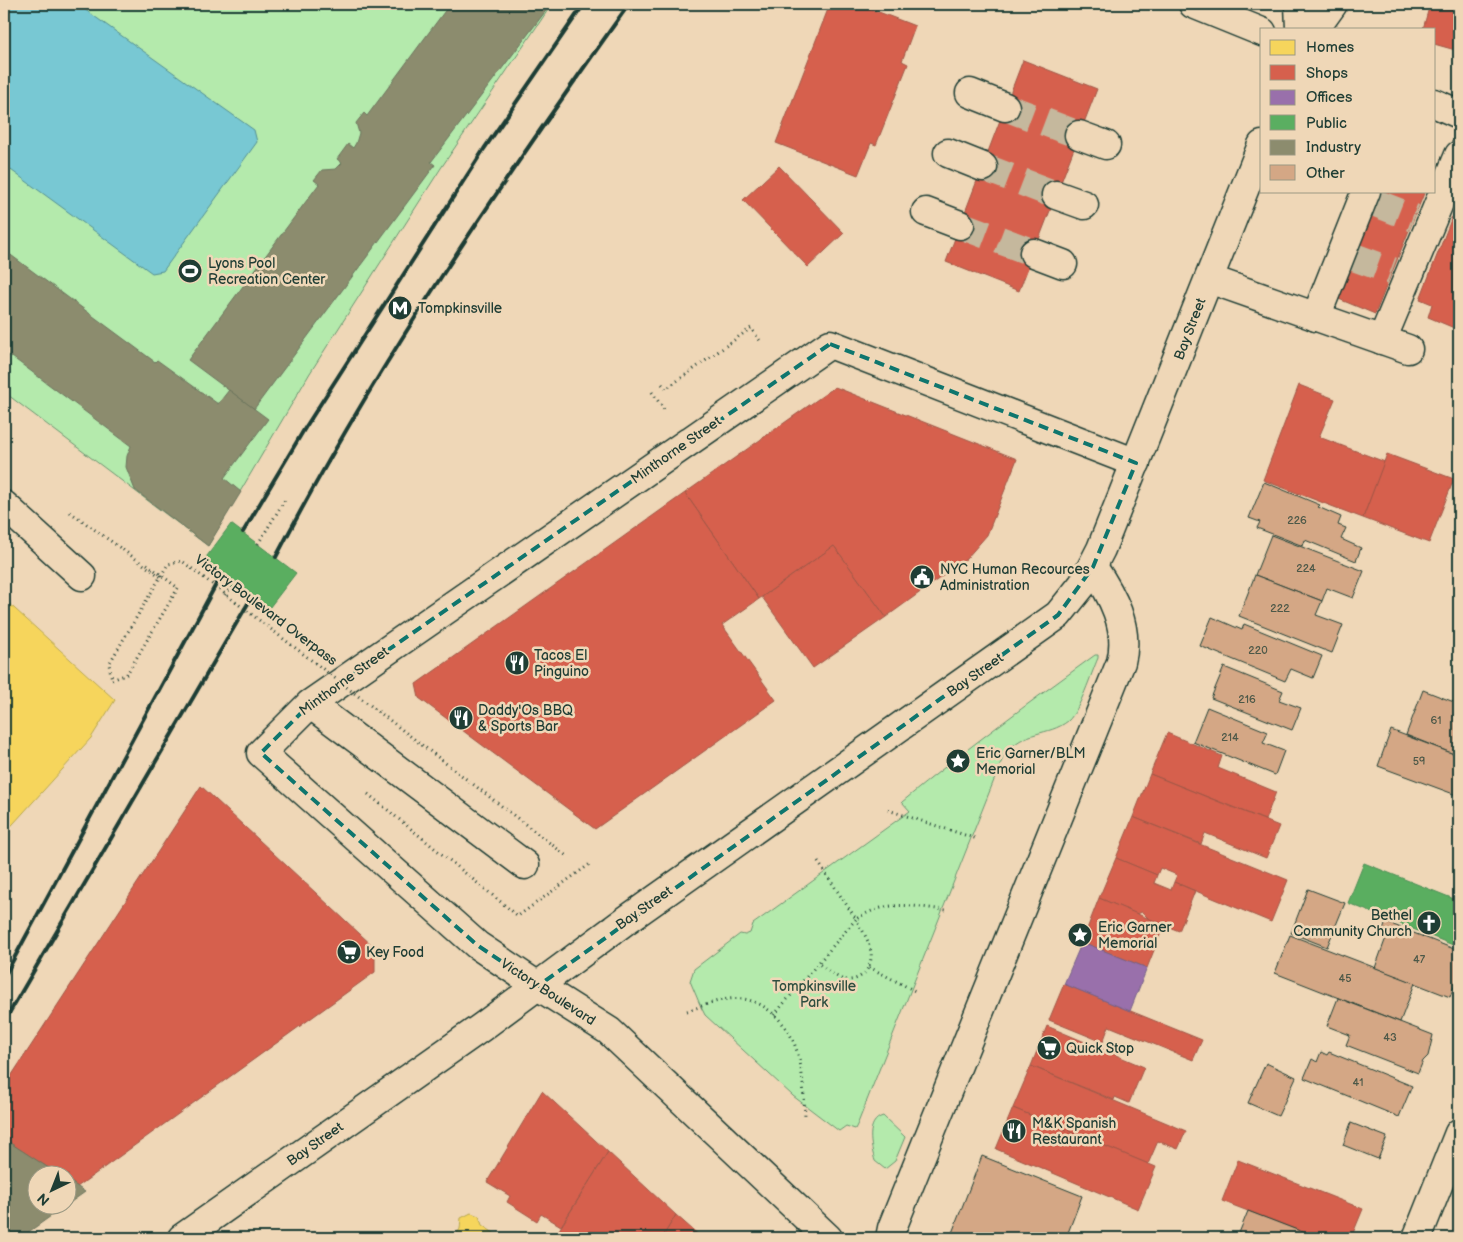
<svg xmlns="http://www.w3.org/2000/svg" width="1463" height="1242" font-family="'Balsamiq Sans',sans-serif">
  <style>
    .green { fill: #b4eaac; stroke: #6a9470 }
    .water { fill: #78c8d3; stroke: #549093 }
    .homes { fill: #f6d55c; stroke: #b6a750 }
    .shops { fill: #d6604d; stroke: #9f5646 }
    .offices { fill: #9970ab; stroke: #746187 }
    .public { fill: #5aae61; stroke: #488c54 }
    .industry { fill: #8c8c6e; stroke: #6b745d }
    .building { fill: #d4a785; stroke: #1f3d34 }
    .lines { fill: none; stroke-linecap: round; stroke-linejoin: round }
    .minor-tunnel { stroke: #c5b89d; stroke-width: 28; stroke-dasharray: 28 14; stroke-linecap: butt }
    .minor-casing { stroke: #1f3d34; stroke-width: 31 }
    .major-casing { stroke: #1f3d34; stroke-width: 31 }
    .path { stroke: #1f3d34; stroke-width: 3; stroke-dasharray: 1 4; stroke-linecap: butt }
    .minor { stroke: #efd7b7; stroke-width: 28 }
    .major { stroke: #efd7b7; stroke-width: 28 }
    .rail { stroke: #1f3d34; stroke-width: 4 }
    .path-bridge { stroke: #1f3d34; stroke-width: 3; stroke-dasharray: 1 4; stroke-linecap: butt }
    .marked { fill: none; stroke: #0f766e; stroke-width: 4; stroke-dasharray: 10 6; stroke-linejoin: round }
    .labels { text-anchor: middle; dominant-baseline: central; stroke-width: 5; stroke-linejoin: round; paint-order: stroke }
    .number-label { font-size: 11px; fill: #4c5848 }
    .poi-label { font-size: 14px; fill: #1f3d34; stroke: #efd7b7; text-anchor: start }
    .street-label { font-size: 14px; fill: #1f3d34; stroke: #efd7b7 }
    .park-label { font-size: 14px; fill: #2e4e40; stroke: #efd7b7 }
  </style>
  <rect width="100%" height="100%" fill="#efd7b7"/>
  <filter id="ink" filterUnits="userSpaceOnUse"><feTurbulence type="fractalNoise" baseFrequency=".02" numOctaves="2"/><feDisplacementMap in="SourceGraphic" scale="10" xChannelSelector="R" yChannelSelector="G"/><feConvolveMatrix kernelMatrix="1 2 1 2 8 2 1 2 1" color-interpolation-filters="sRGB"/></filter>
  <g filter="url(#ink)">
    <g class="green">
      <path d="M4 4H552L441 168 310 373 208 546 4 392Z"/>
      <path d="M1095 655H1098V658C1091 674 1080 710 1068 721 1048 737 1025 728 1004 755L858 1123 855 1129 846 1126 839 1131 793 1096 705 1015 701 1007 690 981 694 969 740 934 745 935 750 933 753 924 910 811 902 802C964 750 1029 703 1095 655Z"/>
      <path d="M883 1116 905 1137 895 1161 885 1169 875 1161C871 1147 865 1121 883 1116Z"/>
    </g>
    <path class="water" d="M4 4H77L254 130 257 142 163 271 152 273 4 165Z"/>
    <g class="homes">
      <path d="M4 599 115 700 91 738 4 834Z"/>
      <path d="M471 1213 479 1216 482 1225 501 1238H454L460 1229 461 1218Z"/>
    </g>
    <g class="shops">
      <path d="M830 4H858L915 26 902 61 908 64 876 145 871 143 858 175 776 143Z"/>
      <path d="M1430 4H1459V51L1434 44V29H1423Z"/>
      <path d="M1023 60 1097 89 1019 291 946 262Z"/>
      <path d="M779 166 844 233 808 267 743 200Z"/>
      <path d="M1377 191H1425L1375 314 1334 297Z"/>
      <path d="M1452 217 1459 219V330L1428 317 1432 304 1420 299Z"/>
      <path d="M1299 385 1335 399 1319 437 1385 462 1363 518 1263 480Z"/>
      <path d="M835 387 1017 459 987 535 966 559 886 617 834 546 759 599 685 493Z"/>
      <path d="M1387 454 1454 479 1429 543 1363 518Z"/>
      <path d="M685 493 759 599 722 625 776 700 595 829 419 698 416 684Z"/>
      <path d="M834 546 886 617 813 668 762 597Z"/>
      <path d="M1167 733 1222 756 1218 768 1276 792 1265 820 1150 774Z"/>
      <path d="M1150 774 1279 826 1266 858 1205 833 1201 844 1133 817Z"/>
      <path d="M201 786 375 948V972L77 1187 68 1180V1174H58L4 1139V1087Z"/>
      <path d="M1133 817 1288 880 1271 922 1174 882 1177 875 1160 868 1157 875 1116 858Z"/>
      <path d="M1116 858 1157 875 1154 883 1171 890 1174 882 1195 891 1179 931 1149 919 1142 912 1137 914 1099 898Z"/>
      <path d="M1099 898 1164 925 1147 968 1082 942Z"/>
      <path d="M1064 984 1202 1040 1193 1060 1109 1026 1103 1042 1049 1020Z"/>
      <path d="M1047 1026 1144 1067 1129 1103 1115 1097 1114 1100 1031 1066Z"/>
      <path d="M1031 1066 1186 1131 1178 1149 1158 1141 1148 1164 1013 1108Z"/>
      <path d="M542 1091 608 1152 561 1226 541 1214 537 1221 507 1202 510 1196 487 1182Z"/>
      <path d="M1013 1108 1156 1167 1138 1209 996 1149Z"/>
      <path d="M608 1152 676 1215 662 1238H554Z"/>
      <path d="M1238 1160 1363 1209 1351 1238H1318L1222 1201Z"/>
      <path d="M676 1215 702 1238H662Z"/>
    </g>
    <path class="offices" d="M1082 942 1147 968 1130 1011 1064 984Z"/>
    <g class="public">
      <path d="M231 524 296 573 266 612 201 564Z"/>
      <path d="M1364 863 1459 901 1458 947 1348 903Z"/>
    </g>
    <g class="industry">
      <path d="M450 4H551L431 162 435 165 254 409 188 360 319 184 314 180 322 170 336 169 342 163 337 159 348 144 353 148 356 143 359 133 356 123 364 113 367 116Z"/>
      <path d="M4 250 155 362 157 360 218 404 229 390 268 419 224 478 241 492 208 546 135 490 126 467 127 456 131 446 4 351Z"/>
      <path d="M4 1139 58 1174H38V1204H68V1180L85 1192 20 1238H4Z"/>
    </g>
    <g class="building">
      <path d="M1264 482 1320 505 1318 507 1341 517 1338 525 1346 528 1341 539 1361 548 1356 561 1305 540 1303 546 1257 528 1260 522 1249 518Z"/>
      <path d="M1271 535 1364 571 1353 598 1327 588 1322 601 1255 575Z"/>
      <path d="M1255 575 1322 601 1316 615 1343 625 1332 653 1239 616Z"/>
      <path d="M1212 617 1242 630 1244 624 1322 656 1313 678 1291 669 1285 681 1200 646Z"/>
      <path d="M1224 667 1283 691 1279 700 1301 708 1292 730 1211 698Z"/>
      <path d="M1423 690 1459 704V756L1406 735Z"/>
      <path d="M1207 707 1268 732 1263 743 1284 751 1275 775 1193 742Z"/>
      <path d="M1391 730 1459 756V796L1378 766Z"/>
      <path d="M1308 889 1345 903 1327 947 1291 933Z"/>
      <path d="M1386 922 1459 951V973L1450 997 1375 968 1387 935 1382 933Z"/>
      <path d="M1290 935 1415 983 1400 1022 1275 973Z"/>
      <path d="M1338 998 1433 1035 1428 1056 1423 1061 1418 1073 1346 1045 1350 1035 1327 1026Z"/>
      <path d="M1321 1052 1327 1055 1329 1052 1412 1086 1399 1117 1304 1078 1312 1059 1317 1062Z"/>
      <path d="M1266 1063 1296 1077 1278 1116 1248 1103Z"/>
      <path d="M1351 1123 1387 1137 1378 1159 1343 1145Z"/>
      <path d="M982 1156 1082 1196 1066 1238H950Z"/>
      <path d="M1248 1211 1318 1238H1237Z"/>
    </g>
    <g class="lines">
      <g class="minor-tunnel">
        <path d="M1005 107 1079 135"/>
        <path d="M983 167 1056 195"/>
        <path d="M1373 202 1414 218"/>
        <path d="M960 225 1034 253"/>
        <path d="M1351 256 1392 271"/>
      </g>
      <defs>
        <g id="minor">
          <path d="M1193 4 1262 32"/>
          <path d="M970 93 1005 107"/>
          <path d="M1434 103 1459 114"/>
          <path d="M1079 135 1106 145"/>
          <path d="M948 153 983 167"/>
          <path d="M1056 195 1084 205"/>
          <path d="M926 212 960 225"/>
          <path d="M1034 253 1063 264"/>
          <path d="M1209 279 1408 349"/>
          <path d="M1316 317 1366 191"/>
          <path d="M1382 340 1459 155"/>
          <path d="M4 505 82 576"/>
          <path d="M310 704 525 865"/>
          <path d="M538 986 477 945 261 753 310 704 830 344 1136 463"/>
        </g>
        <g id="major">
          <path d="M1299 4 1300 29"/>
          <path d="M1315 29 1333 4"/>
          <path d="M538 986 609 1031 828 1238"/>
          <path d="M182 1238 482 1027 625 921 1058 615 1083 584 1101 549 1262 145"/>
          <path d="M890 1238 892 1228 1121 662C1130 627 1112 595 1093 567"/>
          <path d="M1417 1238 1459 1133"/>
        </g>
      </defs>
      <use href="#minor" class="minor-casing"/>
      <use href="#major" class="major-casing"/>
      <g class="path">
        <path d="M662 384 666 389 751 328 761 342"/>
        <path d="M652 392 665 411"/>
        <path d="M70 512 161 577"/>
        <path d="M258 544 286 498"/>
        <path d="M147 564 178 588"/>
        <path d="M225 595 232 586"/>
        <path d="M368 794 518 916 590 864"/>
        <path d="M888 810 977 839"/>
        <path d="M818 862 856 919C889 899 909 906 946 910"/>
        <path d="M869 967 915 991"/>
        <path d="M687 1011C700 1007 714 1001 728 999 744 997 757 1001 770 1011 803 1037 803 1078 805 1116"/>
        <path d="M774 1015 856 919C862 930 869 940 871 952 873 969 859 984 842 979 834 976 826 969 819 964"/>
      </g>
      <use href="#minor" class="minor"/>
      <use href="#major" class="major"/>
      <g class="rail">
        <path d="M243 532 305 428 484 149 584 4"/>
        <path d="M276 557C377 363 502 182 629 4"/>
        <path d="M4 977 220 577"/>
        <path d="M4 1022 250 600"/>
      </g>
      <path class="path-bridge" d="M178 588 127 674 112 680 109 664 168 564 182 561 568 857"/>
    </g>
  </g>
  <path class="marked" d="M830 344 1136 463 1093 567 1058 615 538 986 477 945 261 753 310 704Z"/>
  <defs>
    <symbol id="stadium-disc" viewBox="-11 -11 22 22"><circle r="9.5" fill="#1f3d34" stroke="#efd7b7"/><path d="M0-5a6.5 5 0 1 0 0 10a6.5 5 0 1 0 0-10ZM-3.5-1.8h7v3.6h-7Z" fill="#fff"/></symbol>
    <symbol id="metro-disc" viewBox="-11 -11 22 22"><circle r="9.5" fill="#1f3d34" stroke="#efd7b7"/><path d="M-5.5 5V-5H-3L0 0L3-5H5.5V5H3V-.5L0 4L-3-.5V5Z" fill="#fff"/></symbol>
    <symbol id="civic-disc" viewBox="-11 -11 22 22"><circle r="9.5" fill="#1f3d34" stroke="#efd7b7"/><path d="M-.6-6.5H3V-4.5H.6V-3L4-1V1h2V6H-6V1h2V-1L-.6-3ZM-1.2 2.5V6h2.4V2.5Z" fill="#fff"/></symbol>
    <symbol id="restaurant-disc" viewBox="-11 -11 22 22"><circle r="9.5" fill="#1f3d34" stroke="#efd7b7"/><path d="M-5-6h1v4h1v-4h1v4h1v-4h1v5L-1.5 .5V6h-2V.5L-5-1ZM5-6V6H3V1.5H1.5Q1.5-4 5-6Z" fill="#fff"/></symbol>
    <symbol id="sight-disc" viewBox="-11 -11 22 22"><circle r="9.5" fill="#1f3d34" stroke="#efd7b7"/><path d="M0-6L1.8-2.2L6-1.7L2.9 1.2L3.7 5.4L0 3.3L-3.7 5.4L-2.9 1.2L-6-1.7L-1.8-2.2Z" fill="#fff"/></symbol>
    <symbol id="church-disc" viewBox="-11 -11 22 22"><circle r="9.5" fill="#1f3d34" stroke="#efd7b7"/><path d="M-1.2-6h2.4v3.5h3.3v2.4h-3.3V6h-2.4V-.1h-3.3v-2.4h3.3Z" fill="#fff"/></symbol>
    <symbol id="supermarket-disc" viewBox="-11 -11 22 22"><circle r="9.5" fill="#1f3d34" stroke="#efd7b7"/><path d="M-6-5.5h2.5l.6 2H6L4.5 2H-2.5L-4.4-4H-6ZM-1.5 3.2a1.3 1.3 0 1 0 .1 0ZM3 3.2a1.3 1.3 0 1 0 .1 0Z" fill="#fff"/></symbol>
  </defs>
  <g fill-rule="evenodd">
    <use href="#stadium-disc" x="176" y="257" width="28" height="28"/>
    <use href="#metro-disc" x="386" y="294" width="28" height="28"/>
    <use href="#civic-disc" x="908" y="563" width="28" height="28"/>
    <use href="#restaurant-disc" x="503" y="649" width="28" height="28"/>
    <use href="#restaurant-disc" x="447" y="704" width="28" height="28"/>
    <use href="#sight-disc" x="944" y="747" width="28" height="28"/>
    <use href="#church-disc" x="1415" y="909" width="28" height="28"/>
    <use href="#sight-disc" x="1066" y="921" width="28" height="28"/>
    <use href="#supermarket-disc" x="335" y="938" width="28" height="28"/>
    <use href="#supermarket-disc" x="1035" y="1034" width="28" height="28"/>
    <use href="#restaurant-disc" x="1000" y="1117" width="28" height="28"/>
  </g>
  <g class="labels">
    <g class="number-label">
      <text x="1297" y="520">226</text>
      <text x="1306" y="568">224</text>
      <text x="1280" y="608">222</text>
      <text x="1258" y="650">220</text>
      <text x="1247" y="699">216</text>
      <text x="1436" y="720">61</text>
      <text x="1230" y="737">214</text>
      <text x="1419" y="761">59</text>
      <text x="1419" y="959">47</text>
      <text x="1345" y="978">45</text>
      <text x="1390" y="1037">43</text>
      <text x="1358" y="1082">41</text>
    </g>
    <g class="poi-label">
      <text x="208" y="263">Lyons Pool<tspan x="208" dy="16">Recreation Center</tspan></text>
      <text x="418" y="308">Tompkinsville</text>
      <text x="940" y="569">NYC Human Recources<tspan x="940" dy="16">Administration</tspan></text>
      <text x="534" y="655">Tacos El<tspan x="534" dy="16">Pinguino</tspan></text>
      <text x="478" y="710">Daddy'Os BBQ<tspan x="478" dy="16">&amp; Sports Bar</tspan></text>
      <text x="976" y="753">Eric Garner/BLM<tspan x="976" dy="16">Memorial</tspan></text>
      <text x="1412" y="915" text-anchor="end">Bethel<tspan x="1412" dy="16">Community Church</tspan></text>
      <text x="1098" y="927">Eric Garner<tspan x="1098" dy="16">Memorial</tspan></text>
      <text x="366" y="952">Key Food</text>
      <text x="1066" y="1048">Quick Stop</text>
      <text x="1032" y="1123">M&amp;K Spanish<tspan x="1032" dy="16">Restaurant</tspan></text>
    </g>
    <g class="street-label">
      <text transform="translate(1190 329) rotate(-69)">Bay Street</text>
      <text transform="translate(676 450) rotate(-35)">Minthorne Street</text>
      <text transform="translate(266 610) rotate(37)">Victory Boulevard Overpass</text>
      <text transform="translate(975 675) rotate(-35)">Bay Street</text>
      <text transform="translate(344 681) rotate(-36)">Minthorne Street</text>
      <text transform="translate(644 908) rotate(-35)">Bay Street</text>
      <text transform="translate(548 992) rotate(33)">Victory Boulevard</text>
      <text transform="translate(315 1144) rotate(-35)">Bay Street</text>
    </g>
    <g class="park-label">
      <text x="814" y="986">Tompkinsville<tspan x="814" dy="16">Park</tspan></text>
    </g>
  </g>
  <rect width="1463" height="1242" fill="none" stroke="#efd7b7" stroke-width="20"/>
  <rect x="10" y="10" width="1443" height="1222" fill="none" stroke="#1f3d34" stroke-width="2" filter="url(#ink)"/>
  <rect x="1260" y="28" width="175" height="165" fill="#efd7b7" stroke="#9c9983"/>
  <rect x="1270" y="40" width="25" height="15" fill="#f6d55c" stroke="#9c9983"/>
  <text x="1306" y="52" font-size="15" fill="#1f3d34">Homes</text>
  <rect x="1270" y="65" width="25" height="15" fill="#d6604d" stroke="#9c9983"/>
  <text x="1306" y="78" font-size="15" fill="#1f3d34">Shops</text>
  <rect x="1270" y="90" width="25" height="15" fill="#9970ab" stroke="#9c9983"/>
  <text x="1306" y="102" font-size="15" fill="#1f3d34">Offices</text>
  <rect x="1270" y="115" width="25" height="15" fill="#5aae61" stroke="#9c9983"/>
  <text x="1306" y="128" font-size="15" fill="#1f3d34">Public</text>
  <rect x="1270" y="140" width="25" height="15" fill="#8c8c6e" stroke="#9c9983"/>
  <text x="1306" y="152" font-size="15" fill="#1f3d34">Industry</text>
  <rect x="1270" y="165" width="25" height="15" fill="#d4a785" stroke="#9c9983"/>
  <text x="1306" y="178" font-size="15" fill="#1f3d34">Other</text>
  <g transform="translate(52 1190) rotate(223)"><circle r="24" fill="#efd7b7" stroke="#9c9983"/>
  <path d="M0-4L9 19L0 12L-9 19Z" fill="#1f3d34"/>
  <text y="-8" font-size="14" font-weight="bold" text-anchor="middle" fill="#1f3d34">N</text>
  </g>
</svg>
